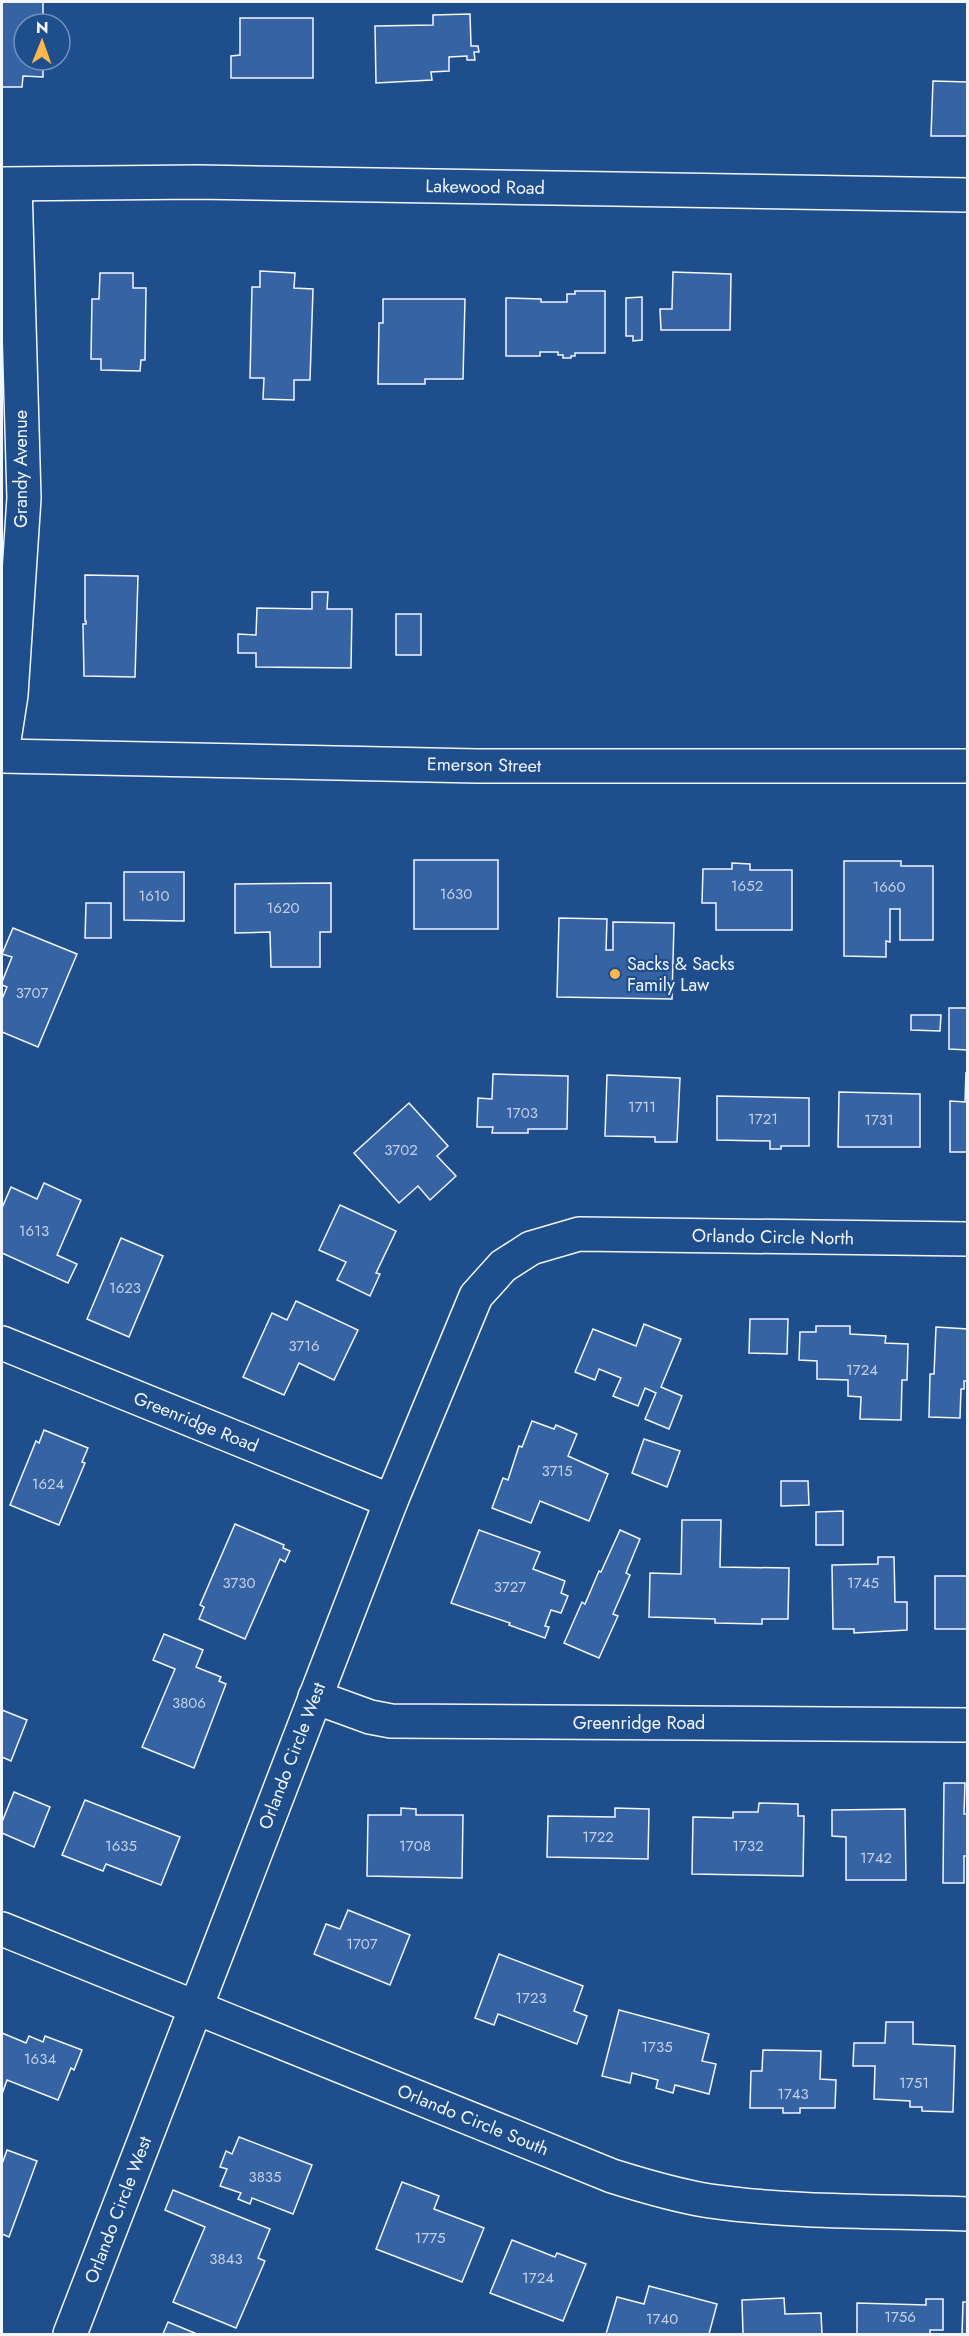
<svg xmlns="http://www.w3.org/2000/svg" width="969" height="2336" font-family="Jost,sans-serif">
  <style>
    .building { fill: #3563a3; stroke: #f2f6ff; stroke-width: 1.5 }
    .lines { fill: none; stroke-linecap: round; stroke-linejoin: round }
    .minor-casing { stroke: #f2f6ff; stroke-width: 36 }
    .primary-casing { stroke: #f2f6ff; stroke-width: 36 }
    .minor { stroke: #1f4e8c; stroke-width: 33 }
    .primary { stroke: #1f4e8c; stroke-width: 33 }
    .poi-dot { fill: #ffb74d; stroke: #1f4e8c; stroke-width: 2 }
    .labels { text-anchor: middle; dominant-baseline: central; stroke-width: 4.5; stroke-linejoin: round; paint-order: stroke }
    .number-label { font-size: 15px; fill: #c3d1e8 }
    .street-label { font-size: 18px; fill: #f2f6ff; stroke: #1f4e8c }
    .poi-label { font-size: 18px; fill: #f2f6ff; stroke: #1f4e8c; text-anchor: start }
  </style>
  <rect width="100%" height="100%" fill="#1f4e8c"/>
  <g class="building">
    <path d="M2 2H43V24H24V60H43V77L23 76 22 87H2Z"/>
    <path d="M470 14 471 46H478L479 52H474L475 60H467V56L449 57V71L431 72 432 80 376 83 375 26 433 25V15Z"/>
    <path d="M240 18H313V78H231V56L240 55Z"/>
    <path d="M933 81 968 82V136H931Z"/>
    <path d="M260 271 295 273 294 288 313 289 310 380H294V400L263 399 264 378H250L252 287H260Z"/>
    <path d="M673 272 731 274 730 330H661L660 309H672Z"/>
    <path d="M100 273H133V288H146L145 360H141L140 371 101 370V359H91L92 299H99Z"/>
    <path d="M575 291H605V353H575V356H571V358H563V355H558V352H540V356H506V298L541 299V302H567V294H575Z"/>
    <path d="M642 297V340L633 341V336H626V298Z"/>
    <path d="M383 299H465L463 379H425V384H378L379 323H383Z"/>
    <path d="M85 575 138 576 135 677 84 676 83 624H86V621H85Z"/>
    <path d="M312 592H328L327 609H352L351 668 256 667V653H238V634L256 635 257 608 312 609Z"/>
    <rect x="396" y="614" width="25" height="41"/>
    <rect x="414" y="860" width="84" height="69"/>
    <path d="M844 861H901V866H933V940H900V909H890V942L886 941V957L844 956Z"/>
    <path d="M732 863 750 864V870H792V930H716V903H702L703 869H732Z"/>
    <path d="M124 872H184V921L124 920Z"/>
    <path d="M331 883V932H320V967H271L270 932 235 933V884Z"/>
    <path d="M86 903H111V938H85Z"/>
    <path d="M559 918 607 919 606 950H613V922L674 923 672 999 557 997Z"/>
    <path d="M13 928 77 954 38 1047 2 1032V999L7 987 2 985V982L12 957 2 954Z"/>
    <path d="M949 1008H968V1050L949 1049Z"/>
    <path d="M911 1015H941L940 1031 911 1030Z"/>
    <path d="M966 1072 968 1152H950V1101L965 1102Z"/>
    <path d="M493 1074 568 1076 567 1129H528V1133H492L493 1127H477L478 1098 492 1099Z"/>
    <path d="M607 1075 680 1078 677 1142H655V1137L605 1136Z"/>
    <path d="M839 1092 920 1094V1147H838Z"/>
    <path d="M717 1096 809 1098V1146H781V1149H770V1141L717 1140Z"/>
    <path d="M409 1103 448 1146 437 1156 456 1176 430 1200 418 1186 399 1203 354 1153Z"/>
    <path d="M44 1183 81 1200 57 1255 77 1264 68 1283 2 1253V1208L11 1187 37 1199Z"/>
    <path d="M340 1205 396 1231 376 1273 380 1274 370 1296 337 1280 346 1262 319 1250Z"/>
    <path d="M121 1238 163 1256 129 1337 87 1319Z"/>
    <path d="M296 1301 358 1330 334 1380 299 1363 284 1395 243 1377 272 1313 287 1320Z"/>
    <path d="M750 1319H788L787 1354 749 1353Z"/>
    <path d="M644 1324 681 1339 661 1387 682 1396 669 1429 645 1419 656 1393 645 1388 638 1406 613 1396 621 1378 599 1369 595 1380 575 1372 593 1329 636 1346Z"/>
    <path d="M816 1326H850V1334L886 1336 885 1343 908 1344 907 1380H902L901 1420 860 1419 861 1397 848 1396V1380L817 1379V1361L799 1360 800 1332H816Z"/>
    <path d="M936 1327 968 1329V1381H964V1389H961L960 1418 929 1417 930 1374H934Z"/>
    <path d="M532 1421 554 1429 556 1425 577 1434 568 1456 608 1474 589 1521 540 1501 531 1523 492 1508 503 1478 508 1480 519 1446 522 1447Z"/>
    <path d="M44 1430 88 1448 82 1462 85 1463 59 1525 10 1505 36 1441 39 1443Z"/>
    <path d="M644 1439 680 1451 667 1487 632 1473Z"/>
    <path d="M781 1481H808L809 1505 781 1506Z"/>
    <path d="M843 1511V1545H816V1512Z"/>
    <path d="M682 1520H721L720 1567 789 1568 788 1619H762V1624L715 1623V1619L649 1617 650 1573 681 1574Z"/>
    <path d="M235 1524 284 1545 283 1548 290 1551 285 1562 280 1559 245 1639 199 1619 204 1607 200 1605Z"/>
    <path d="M479 1530 540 1552 533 1569 565 1581 561 1593 568 1596 561 1613 551 1610 545 1626 549 1627 545 1638 509 1625 510 1623 451 1603Z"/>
    <path d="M620 1530 640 1539 626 1573 630 1575 613 1614 618 1616 599 1658 564 1643 582 1602 585 1604 599 1571 601 1572Z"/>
    <path d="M878 1557H894L895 1602H907V1630L854 1633V1629H833L832 1565 878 1564Z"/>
    <rect x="935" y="1576" width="33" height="53"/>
    <path d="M164 1634 203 1650 196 1667 221 1677 219 1681 226 1684 194 1768 142 1747 175 1669 153 1660Z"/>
    <path d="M2 1710 27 1720 11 1761 2 1757Z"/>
    <path d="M944 1783H965L964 1814H968V1856H964V1883H943Z"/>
    <path d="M14 1792 50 1807 34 1847 2 1833V1822Z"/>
    <path d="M85 1800 180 1837 161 1885 106 1864 103 1871 62 1855Z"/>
    <path d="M759 1803 798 1804V1816H804L803 1876 692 1874 693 1817 733 1818V1812H758Z"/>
    <path d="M401 1808 416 1809V1815H463L462 1878 367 1876 368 1815H401Z"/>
    <path d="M615 1808 649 1809 648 1859 547 1857 548 1816 615 1817Z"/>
    <path d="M905 1809 906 1880H846V1837L832 1836V1810Z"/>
    <path d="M348 1910 410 1935 390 1985 314 1954 326 1924 340 1929Z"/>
    <path d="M499 1954 583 1986 574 2011 587 2016 577 2044 498 2014 494 2025 475 2018Z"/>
    <path d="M619 2010 709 2034 702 2061 716 2064 709 2094 675 2085 673 2093 656 2088 658 2080 632 2073 630 2083 602 2076Z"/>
    <path d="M886 2022H913V2044L955 2046 953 2112 922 2111V2107H910V2101L874 2099 875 2066H853L854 2043H885Z"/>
    <path d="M2 2033 26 2043 29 2036 43 2042 45 2036 82 2050 74 2070 71 2068 58 2100 7 2080 2 2094Z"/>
    <path d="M763 2050 821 2051 820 2079 836 2080 835 2108H800V2113H783V2108H750L751 2071H762Z"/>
    <path d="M239 2137 312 2165 293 2214 252 2198 250 2204 238 2199 241 2193 220 2186 227 2169 220 2167 226 2151 232 2154Z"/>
    <path d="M7 2150 37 2161 9 2237 2 2234V2164Z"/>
    <path d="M402 2182 439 2196 434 2209 484 2228 462 2282 376 2249Z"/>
    <path d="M173 2190 270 2229 258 2258 265 2261 236 2328 173 2302 205 2227 165 2210Z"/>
    <path d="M512 2240 555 2257 557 2253 586 2264 563 2321 490 2293Z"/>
    <path d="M649 2286 717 2304 709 2334H606L617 2297 644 2304Z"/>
    <path d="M784 2298 785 2314 821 2313 822 2334H743L742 2300Z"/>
    <path d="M926 2299H943V2330H930V2334H857V2303L926 2305Z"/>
    <path d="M963 2302H968V2334H962Z"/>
    <path d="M168 2322 197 2334H163Z"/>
  </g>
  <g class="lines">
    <defs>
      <g id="minor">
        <path d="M2 184 197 182 968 195"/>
        <path d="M2 753 11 695 24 498 15 185"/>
        <path d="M2 1343 391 1501"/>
        <path d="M315 1697 370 1717 391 1721 968 1725"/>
        <path d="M2 1929 612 2176C644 2186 677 2196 710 2201 795 2213 882 2211 968 2214"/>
        <path d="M70 2334 391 1501 476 1296 503 1266 531 1248 579 1234 968 1239"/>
      </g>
      <path id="primary" d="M2 756 477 766H968"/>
    </defs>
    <use href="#minor" class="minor-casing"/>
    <use href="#primary" class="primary-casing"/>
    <use href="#minor" class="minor"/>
    <use href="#primary" class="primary"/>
  </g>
  <circle class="poi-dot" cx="615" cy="974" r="6"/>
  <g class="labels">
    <g class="number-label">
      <text x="747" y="886">1652</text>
      <text x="889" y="887">1660</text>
      <text x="456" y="894">1630</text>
      <text x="154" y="896">1610</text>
      <text x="283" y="908">1620</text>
      <text x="32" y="993">3707</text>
      <text x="642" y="1107">1711</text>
      <text x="522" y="1113">1703</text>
      <text x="763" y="1119">1721</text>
      <text x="879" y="1120">1731</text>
      <text x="401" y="1150">3702</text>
      <text x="34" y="1231">1613</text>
      <text x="125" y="1288">1623</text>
      <text x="304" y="1346">3716</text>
      <text x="862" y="1370">1724</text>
      <text x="557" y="1471">3715</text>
      <text x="48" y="1484">1624</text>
      <text x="239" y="1583">3730</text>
      <text x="863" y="1583">1745</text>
      <text x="510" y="1587">3727</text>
      <text x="189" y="1703">3806</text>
      <text x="598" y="1837">1722</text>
      <text x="121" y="1846">1635</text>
      <text x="415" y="1846">1708</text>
      <text x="748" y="1846">1732</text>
      <text x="876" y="1858">1742</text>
      <text x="362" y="1944">1707</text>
      <text x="531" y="1998">1723</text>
      <text x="657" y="2047">1735</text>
      <text x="40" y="2059">1634</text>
      <text x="914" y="2083">1751</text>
      <text x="793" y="2094">1743</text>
      <text x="265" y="2177">3835</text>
      <text x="430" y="2238">1775</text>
      <text x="226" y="2259">3843</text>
      <text x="538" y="2278">1724</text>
      <text x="900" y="2317">1756</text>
      <text x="662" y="2319">1740</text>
    </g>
    <g class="street-label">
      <text transform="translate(485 187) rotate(1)">Lakewood Road</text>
      <text transform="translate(21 469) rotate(-90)">Grandy Avenue</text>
      <text transform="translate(484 765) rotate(1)">Emerson Street</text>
      <text transform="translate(773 1237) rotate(1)">Orlando Circle North</text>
      <text transform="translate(196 1422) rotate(22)">Greenridge Road</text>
      <text x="639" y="1723">Greenridge Road</text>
      <text transform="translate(292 1756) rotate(-69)">Orlando Circle West</text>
      <text transform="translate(473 2120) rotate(22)">Orlando Circle South</text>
      <text transform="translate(118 2210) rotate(-69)">Orlando Circle West</text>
    </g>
    <g class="poi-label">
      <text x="627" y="964">Sacks &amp; Sacks<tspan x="627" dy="21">Family Law</tspan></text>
    </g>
  </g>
  <rect width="969" height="2336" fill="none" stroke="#f2f6ff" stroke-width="6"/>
  <g transform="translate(42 42) rotate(1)"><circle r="28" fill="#1f4e8c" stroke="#7391ba" stroke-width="1.5"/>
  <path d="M0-4.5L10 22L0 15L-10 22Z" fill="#ffb74d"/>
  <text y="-9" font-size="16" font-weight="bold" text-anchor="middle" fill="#f2f6ff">N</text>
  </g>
</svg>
